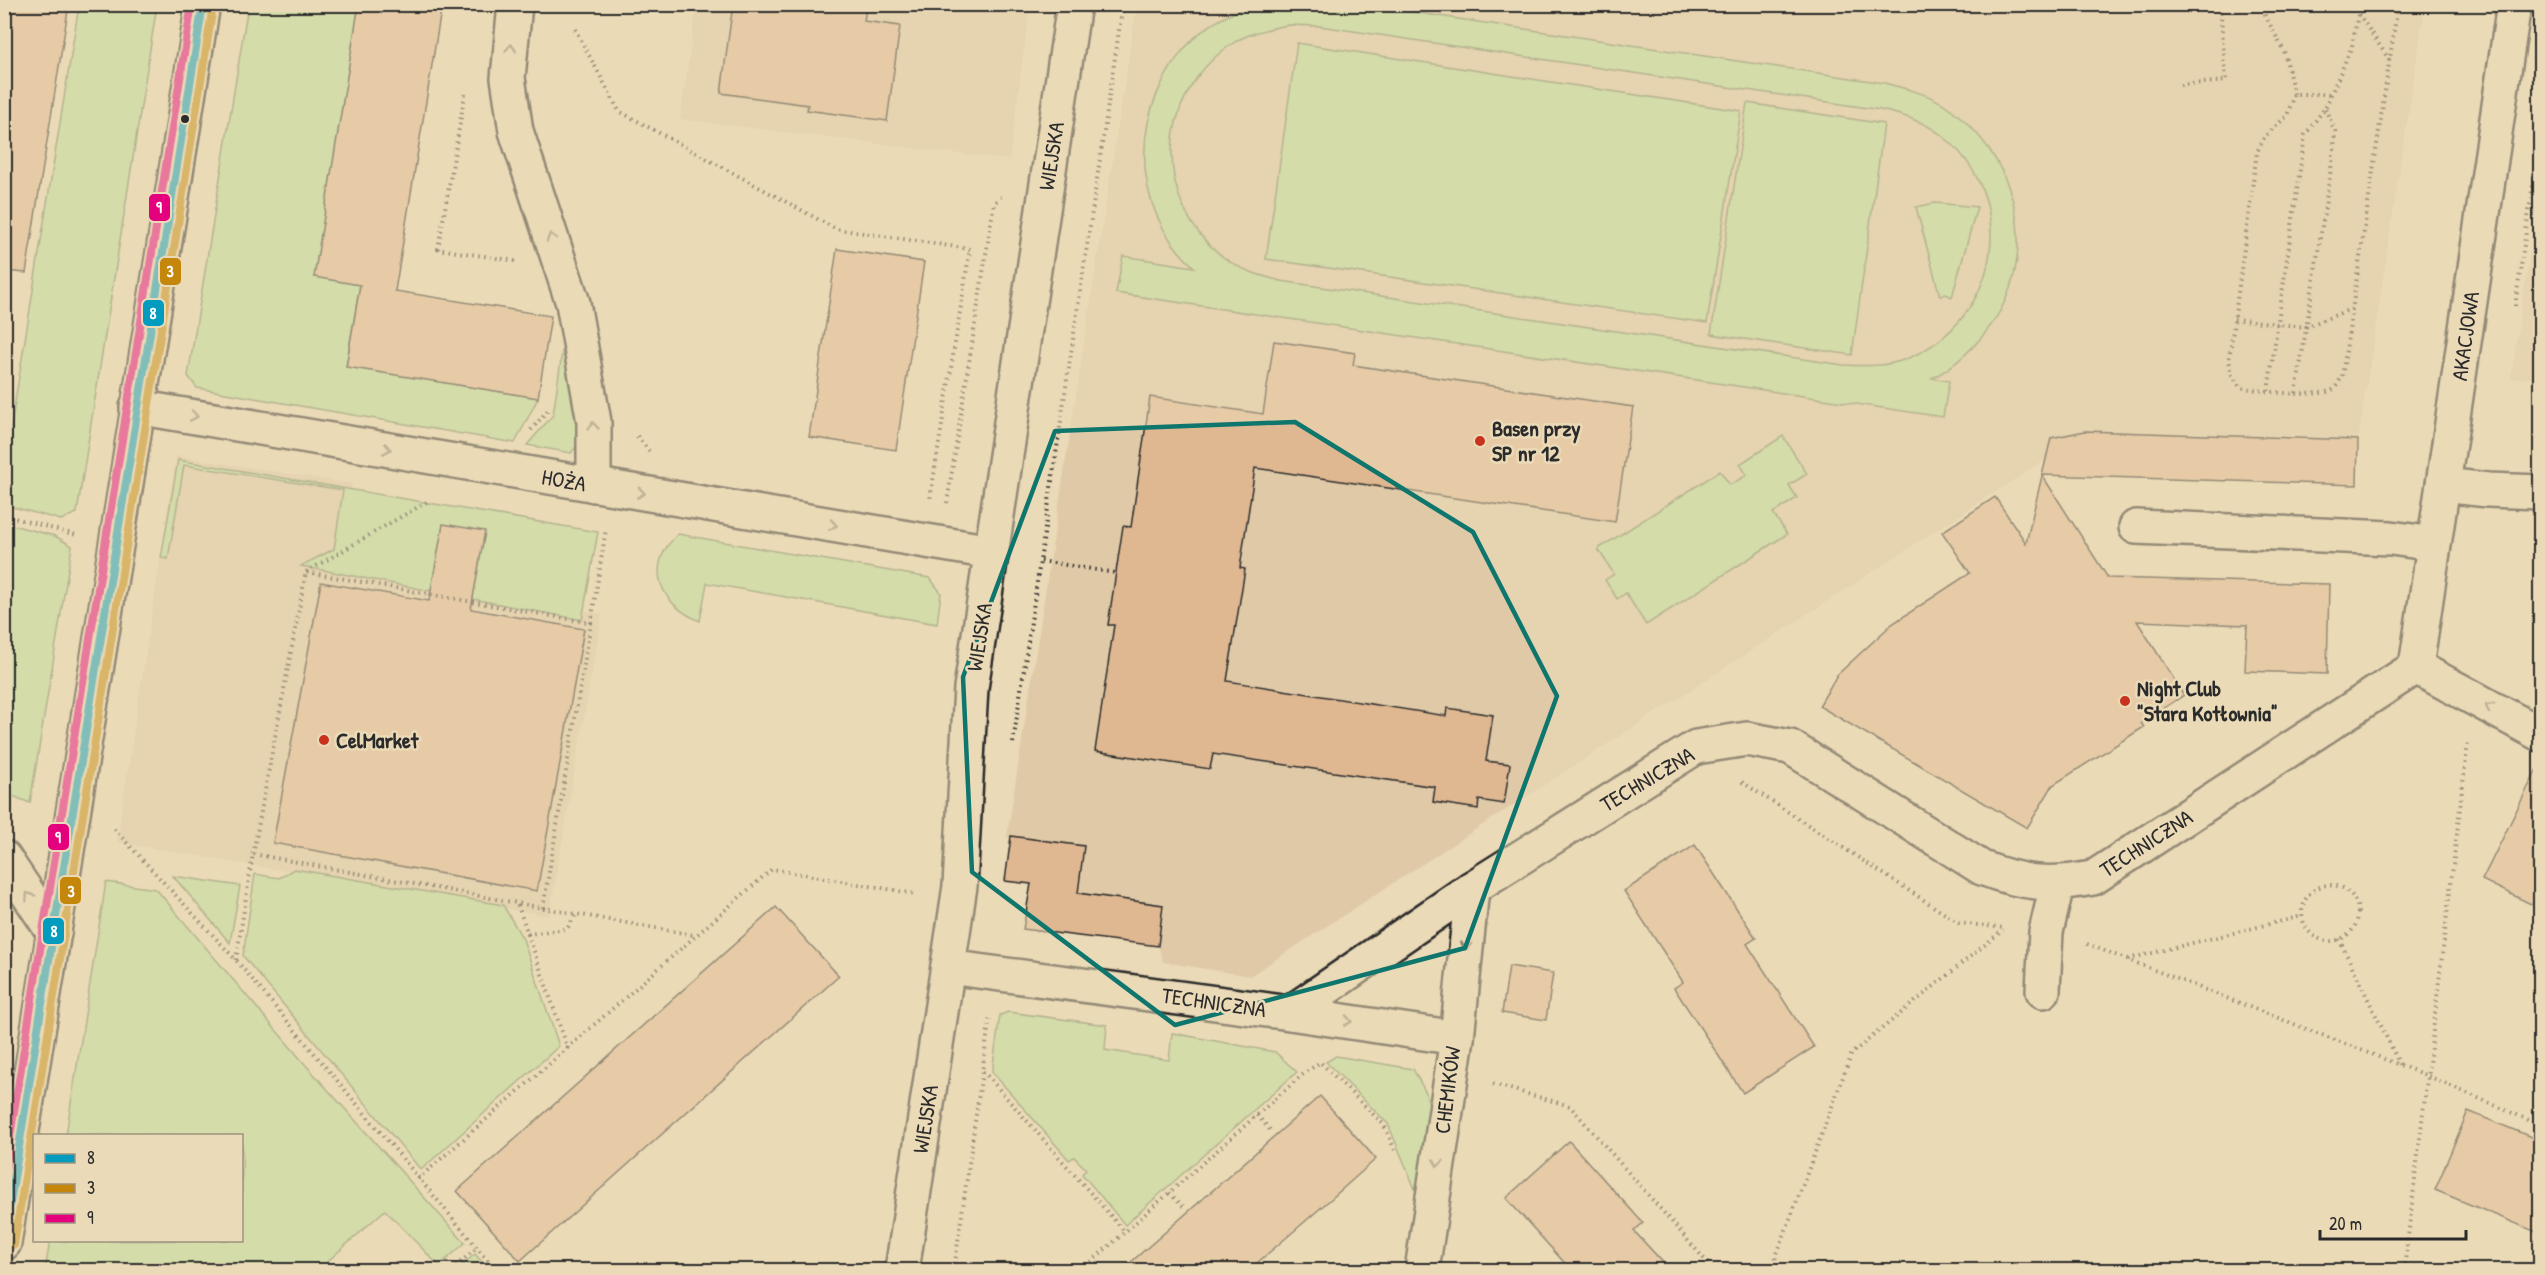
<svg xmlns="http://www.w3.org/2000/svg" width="2545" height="1275" font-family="'Patrick Hand',sans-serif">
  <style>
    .built { fill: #dfc9a7 }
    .green { fill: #b8dd99; stroke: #728462; stroke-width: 1.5; fill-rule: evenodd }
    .building { fill: #dfb892; stroke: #2b2b2b; stroke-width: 1.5 }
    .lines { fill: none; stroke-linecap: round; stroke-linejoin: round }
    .minor-casing { stroke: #2b2b2b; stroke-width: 38 }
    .path { stroke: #2b2b2b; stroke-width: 4; stroke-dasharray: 1.5 4.5; stroke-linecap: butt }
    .minor { stroke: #ebdab7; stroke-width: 33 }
    .bus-1-casing { stroke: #ebdab7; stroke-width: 12 }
    .bus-2-casing { stroke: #ebdab7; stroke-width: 12 }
    .bus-3-casing { stroke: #ebdab7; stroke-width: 12 }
    .bus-1 { stroke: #049cbe; stroke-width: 8 }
    .bus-2 { stroke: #c4870b; stroke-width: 8 }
    .bus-3 { stroke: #e5007d; stroke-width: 8 }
    .oneway { stroke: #8b8271 }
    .marked { fill: none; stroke: #0f766e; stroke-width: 4.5; stroke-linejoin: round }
    .bus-dot { fill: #2b2b2b; stroke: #ebdab7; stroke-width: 2 }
    .poi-dot { fill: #c8321e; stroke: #ebdab7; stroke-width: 2 }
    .labels { text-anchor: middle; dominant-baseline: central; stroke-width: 5; stroke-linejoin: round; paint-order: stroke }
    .street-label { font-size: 22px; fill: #2b2b2b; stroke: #ebdab7 }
    .poi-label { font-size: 22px; font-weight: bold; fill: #2b2b2b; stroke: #ebdab7; text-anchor: start }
    .line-badge { stroke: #ebdab7; stroke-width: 2 }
    .badge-label { font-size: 16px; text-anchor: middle; font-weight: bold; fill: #fff }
  </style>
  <rect width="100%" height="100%" fill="#ebdab7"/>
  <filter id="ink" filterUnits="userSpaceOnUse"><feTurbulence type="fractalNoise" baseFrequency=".0167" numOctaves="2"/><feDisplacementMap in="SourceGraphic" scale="12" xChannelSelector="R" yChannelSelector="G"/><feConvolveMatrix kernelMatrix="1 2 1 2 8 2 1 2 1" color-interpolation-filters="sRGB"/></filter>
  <g filter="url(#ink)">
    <g class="built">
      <path d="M697 5H1030L1009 160 680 119Z"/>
      <path d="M1137 5H2425L2358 440 2085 431 2051 438 2046 459 1250 976 1163 962 1159 948 1163 905 1078 893 1083 846 1007 837Z"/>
      <path d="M2540 187V378H2511Z"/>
      <path d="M176 456 352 484 340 566 602 614 549 916 117 842Z"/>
    </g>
    <g class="green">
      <path d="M79 5H157L77 513 61 520 5 505 4 470Z"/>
      <path d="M248 5H359L315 277 360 285 346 367 538 398 515 443 197 388 188 376Z"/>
      <path d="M1251 5H1366L1884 83C1907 89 1932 94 1952 110 2023 165 2043 267 1981 338 1967 354 1951 369 1932 378L1949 381 1943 417 1116 293 1123 256 1194 267C1126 206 1131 104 1192 40 1208 24 1230 14 1251 5ZM1288 25 1320 26 1881 110C1902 115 1923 121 1940 134 2022 197 2001 321 1906 359 1886 367 1864 366 1843 365L1281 281C1261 276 1240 270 1223 257 1152 201 1156 98 1229 46 1246 33 1268 29 1288 25Z"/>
      <path d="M1297 43 1741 111 1707 323 1266 259Z"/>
      <path d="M1747 103 1884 124 1852 355 1711 334Z"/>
      <path d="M1935 203 1977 207 1952 297 1946 294 1940 296 1916 207Z"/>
      <path d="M566 325 582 429 579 443 571 453 527 445 553 415Z"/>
      <path d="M1783 436 1807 474 1789 485 1797 498 1773 513 1787 534 1646 625 1626 593 1617 599 1605 580 1614 574 1598 549 1720 471 1730 485 1747 475 1740 464Z"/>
      <path d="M178 460 598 532 582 620 301 566 334 549 343 490 184 465 168 559 161 558Z"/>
      <path d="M4 523 55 536 72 546 30 803 5 793Z"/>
      <path d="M678 534 930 578 941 593 937 624 707 583 700 621C660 605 643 566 678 534Z"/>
      <path d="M294 869 503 905 523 939 559 1046 421 1170 243 956 255 874 279 878Z"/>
      <path d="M173 876 240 886 230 943Z"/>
      <path d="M106 882 156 889 304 1063 465 1243 439 1266 385 1210 318 1270H45L50 1241 242 1240V1136L66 1135Z"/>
      <path d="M1008 1012 1107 1025 1105 1050 1169 1060 1172 1033 1275 1052 1297 1072 1125 1225 1082 1174 1086 1169 1074 1157 1069 1160 992 1072 1000 1015Z"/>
      <path d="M1336 1056 1413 1069 1426 1093 1432 1118 1420 1201 1388 1124 1326 1062Z"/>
      <path d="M475 1254 489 1270H457Z"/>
    </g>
    <g class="building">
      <path d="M4 4H69L26 273 4 271Z"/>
      <path d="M359 4H442L395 291 551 316 538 398 346 367 360 285 314 277Z"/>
      <path d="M733 4H842L866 8 864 21 900 26 887 121 807 110 808 105 721 93Z"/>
      <path d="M837 249 924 262 896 450 809 437Z"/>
      <path d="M1274 341 1355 353 1353 365 1633 407 1615 522 1255 468 1240 568 1245 569 1227 681 1446 716 1447 708 1493 715 1486 761 1510 764 1504 804 1479 800 1478 809 1433 802 1435 787 1213 754 1210 769 1095 751 1114 625H1108L1123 526 1131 527 1150 397 1263 414Z"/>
      <path d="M2085 431 2358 440 2357 485 2042 475 2108 578 2329 584 2327 674 2245 671 2247 625 2137 621 2184 695 2141 723 2144 727 2053 785 2027 828 1819 706 1837 675 1892 624 1970 573 1942 532 1995 497 2026 543 2051 438Z"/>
      <path d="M443 524 485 531 471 609 584 629 537 891 273 843 321 582 429 601Z"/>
      <path d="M2541 761V909L2482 880Z"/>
      <path d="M1011 836 1084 846 1078 893 1163 905 1158 946 1023 929 1031 884 1005 881Z"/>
      <path d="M1695 845 1756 938 1747 944 1814 1047 1743 1093 1674 988 1683 982 1624 891Z"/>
      <path d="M776 907 839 976 520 1261 457 1191Z"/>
      <path d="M1509 966 1553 973 1546 1020 1502 1013Z"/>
      <path d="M1320 1096 1376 1159 1331 1199 1249 1270H1122Z"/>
      <path d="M2468 1111 2541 1141V1234L2435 1190Z"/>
      <path d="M1569 1141 1643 1223 1634 1231 1670 1270H1571L1506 1198Z"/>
    </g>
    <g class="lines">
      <defs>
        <g id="minor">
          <path d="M515 4 508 78 516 131 573 303 594 422V485"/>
          <path d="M137 407 991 552"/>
          <path d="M2443 485 2488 490 2540 492"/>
          <path d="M2136 527 2391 538 2434 544"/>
          <path d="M2416 667 2514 4"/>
          <path d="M2416 667 2540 734"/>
          <path d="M4 858 54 933"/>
          <path d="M948 967 1290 1013 1472 888 1696 747 1747 739 1790 747 1982 868C2024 884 2049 886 2093 878L2416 667"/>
          <path d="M2043 991 2046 932 2057 885"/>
          <path d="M1290 1013 1457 1038 1422 1270"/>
          <path d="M1457 1038 1472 888"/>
          <path d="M4 1243 203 4"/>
          <path d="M902 1270 960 886 971 688 1074 4"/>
        </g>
      </defs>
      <use href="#minor" class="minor-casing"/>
      <g class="path">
        <path d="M2259 4 2284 51 2294 94"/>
        <path d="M2352 4 2390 61"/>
        <path d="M575 29 619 111 836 229 970 249 930 500"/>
        <path d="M2180 85 2226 81 2220 4"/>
        <path d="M465 94 438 249 516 261"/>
        <path d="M2329 94H2294L2287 116 2265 136 2257 152 2229 360 2232 375 2240 387C2257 391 2320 399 2334 389 2337 386 2339 381 2342 377L2398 4"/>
        <path d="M2515 306 2540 137"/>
        <path d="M2234 319 2305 327 2351 309"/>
        <path d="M2268 391 2305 135 2325 108 2352 46 2360 4"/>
        <path d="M2296 393 2334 149 2335 131 2325 108"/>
        <path d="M531 430 548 410"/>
        <path d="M637 436 649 451"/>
        <path d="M947 503 994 203 1001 197"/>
        <path d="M4 515 76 535"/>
        <path d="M1041 561 1116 573"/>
        <path d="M306 572 430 500"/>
        <path d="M591 623 606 529"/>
        <path d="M1013 743 1123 4"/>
        <path d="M1742 782 1959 923 2005 928"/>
        <path d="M4 809 11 816"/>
        <path d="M114 829 236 960 496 1270"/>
        <path d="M253 854 306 572 591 623 543 908 517 903"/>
        <circle cx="2330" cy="913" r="28"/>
        <path d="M543 908 576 914"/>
        <path d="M528 934 568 1049"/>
        <path d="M2339 939 2400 1065"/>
        <path d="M2087 944 2428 1076 2540 1125"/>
        <path d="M2128 959 2302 916"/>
        <path d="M236 960 253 854 517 903 528 934 567 929 576 914 694 935"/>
        <path d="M983 1071 1125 1232"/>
        <path d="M1493 1084 1570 1106 1714 1270"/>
        <path d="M1257 1115 1271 1131"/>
        <path d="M418 1179 772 869 916 894"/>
        <path d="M1169 1193 1184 1207"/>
        <path d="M451 1270 477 1248"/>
        <path d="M954 1270 990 1016"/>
        <path d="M1082 1270 1301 1076 1320 1062 1384 1125 1396 1153"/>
        <path d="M1771 1270 1852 1053 2003 930"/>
        <path d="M2404 1270 2468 742"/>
      </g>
      <use href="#minor" class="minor"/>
      <defs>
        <path id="bus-1" d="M4 1240 203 4"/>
        <path id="bus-2" d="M14 1245 213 6"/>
        <path id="bus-3" d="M4 1174 192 4"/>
      </defs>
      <use href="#bus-1" class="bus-1-casing"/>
      <use href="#bus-2" class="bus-2-casing"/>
      <use href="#bus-3" class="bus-3-casing"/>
      <use href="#bus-1" class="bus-1"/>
      <use href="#bus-2" class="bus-2"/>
      <use href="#bus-3" class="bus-3"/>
    </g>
    <defs><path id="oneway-chevron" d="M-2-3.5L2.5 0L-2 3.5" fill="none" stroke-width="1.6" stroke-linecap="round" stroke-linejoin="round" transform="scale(1.5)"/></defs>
    <g class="oneway">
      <use href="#oneway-chevron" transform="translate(511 48) rotate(-85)"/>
      <use href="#oneway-chevron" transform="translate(551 237) rotate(-108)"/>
      <use href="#oneway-chevron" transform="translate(194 416) rotate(10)"/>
      <use href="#oneway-chevron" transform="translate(593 426) rotate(-94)"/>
      <use href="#oneway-chevron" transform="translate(387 449) rotate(10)"/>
      <use href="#oneway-chevron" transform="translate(641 493) rotate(10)"/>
      <use href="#oneway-chevron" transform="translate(833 525) rotate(9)"/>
      <use href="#oneway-chevron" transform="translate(2489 707) rotate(-152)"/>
      <use href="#oneway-chevron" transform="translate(29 896) rotate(-124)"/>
      <use href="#oneway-chevron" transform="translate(1466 946) rotate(96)"/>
      <use href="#oneway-chevron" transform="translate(1348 1021) rotate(9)"/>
      <use href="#oneway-chevron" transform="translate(1438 1163) rotate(98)"/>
    </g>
  </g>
  <path d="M0 0H2545V1275H0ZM1295 422 1473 532 1557 696 1465 948 1175 1025 972 872 963 677 1055 431Z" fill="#ebdab7" fill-opacity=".55" fill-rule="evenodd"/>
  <path class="marked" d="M1295 422 1473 532 1557 696 1465 948 1175 1025 972 872 963 677 1055 431Z"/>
  <circle class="bus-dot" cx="185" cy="119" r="5"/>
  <g class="poi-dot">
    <circle cx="1480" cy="441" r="6"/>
    <circle cx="2125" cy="701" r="6"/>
    <circle cx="324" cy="740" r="6"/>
  </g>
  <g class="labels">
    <g class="street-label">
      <text transform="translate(1051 156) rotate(-81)">WIEJSKA</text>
      <text transform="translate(2465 336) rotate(-82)">AKACJOWA</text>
      <text transform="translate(564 480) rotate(10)">HOŻA</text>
      <text transform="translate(979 637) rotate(-81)">WIEJSKA</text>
      <text transform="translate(1647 779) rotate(-31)">TECHNICZNA</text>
      <text transform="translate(2146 843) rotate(-33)">TECHNICZNA</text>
      <text transform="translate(1214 1002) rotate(8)">TECHNICZNA</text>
      <text transform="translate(1447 1090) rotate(-83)">CHEMIKÓW</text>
      <text transform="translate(925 1119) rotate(-81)">WIEJSKA</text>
    </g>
    <g class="poi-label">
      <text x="1492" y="428">Basen przy<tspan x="1492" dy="25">SP nr 12</tspan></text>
      <text x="2137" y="688">Night Club<tspan x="2137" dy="25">"Stara Kotłownia"</tspan></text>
      <text x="336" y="740">CelMarket</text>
    </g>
  </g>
  <g class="line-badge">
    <rect x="148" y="193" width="23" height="29" rx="6" fill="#e5007d"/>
    <rect x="159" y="257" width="23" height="29" rx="6" fill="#c4870b"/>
    <rect x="142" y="299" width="23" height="28" rx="6" fill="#049cbe"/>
    <rect x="47" y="823" width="23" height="28" rx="6" fill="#e5007d"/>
    <rect x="59" y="876" width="23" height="29" rx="6" fill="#c4870b"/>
    <rect x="42" y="917" width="23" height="28" rx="6" fill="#049cbe"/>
  </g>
  <g class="badge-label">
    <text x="159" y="213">9</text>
    <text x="170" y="277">3</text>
    <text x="153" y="319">8</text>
    <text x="58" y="843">9</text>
    <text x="71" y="897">3</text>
    <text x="54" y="937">8</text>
  </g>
  <rect width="2545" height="1275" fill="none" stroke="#ebdab7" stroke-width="24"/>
  <rect x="12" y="12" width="2521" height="1251" fill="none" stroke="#2b2b2b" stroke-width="2" filter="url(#ink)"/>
  <rect x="33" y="1134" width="210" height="108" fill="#ebdab7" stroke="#9e947f" stroke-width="1.5"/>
  <rect x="45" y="1154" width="30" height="9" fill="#049cbe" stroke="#9e947f" stroke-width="1.5"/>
  <text x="87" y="1164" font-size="18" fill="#2b2b2b">8</text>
  <rect x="45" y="1184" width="30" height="9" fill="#c4870b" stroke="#9e947f" stroke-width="1.5"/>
  <text x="87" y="1194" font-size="18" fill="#2b2b2b">3</text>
  <rect x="45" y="1214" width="30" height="9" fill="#e5007d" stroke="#9e947f" stroke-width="1.5"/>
  <text x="87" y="1224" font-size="18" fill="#2b2b2b">9</text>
  <path d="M2320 1230v9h146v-9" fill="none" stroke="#2b2b2b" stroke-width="3"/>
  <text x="2329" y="1230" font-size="18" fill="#2b2b2b" stroke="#ebdab7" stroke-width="4.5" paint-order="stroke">20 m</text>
</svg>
